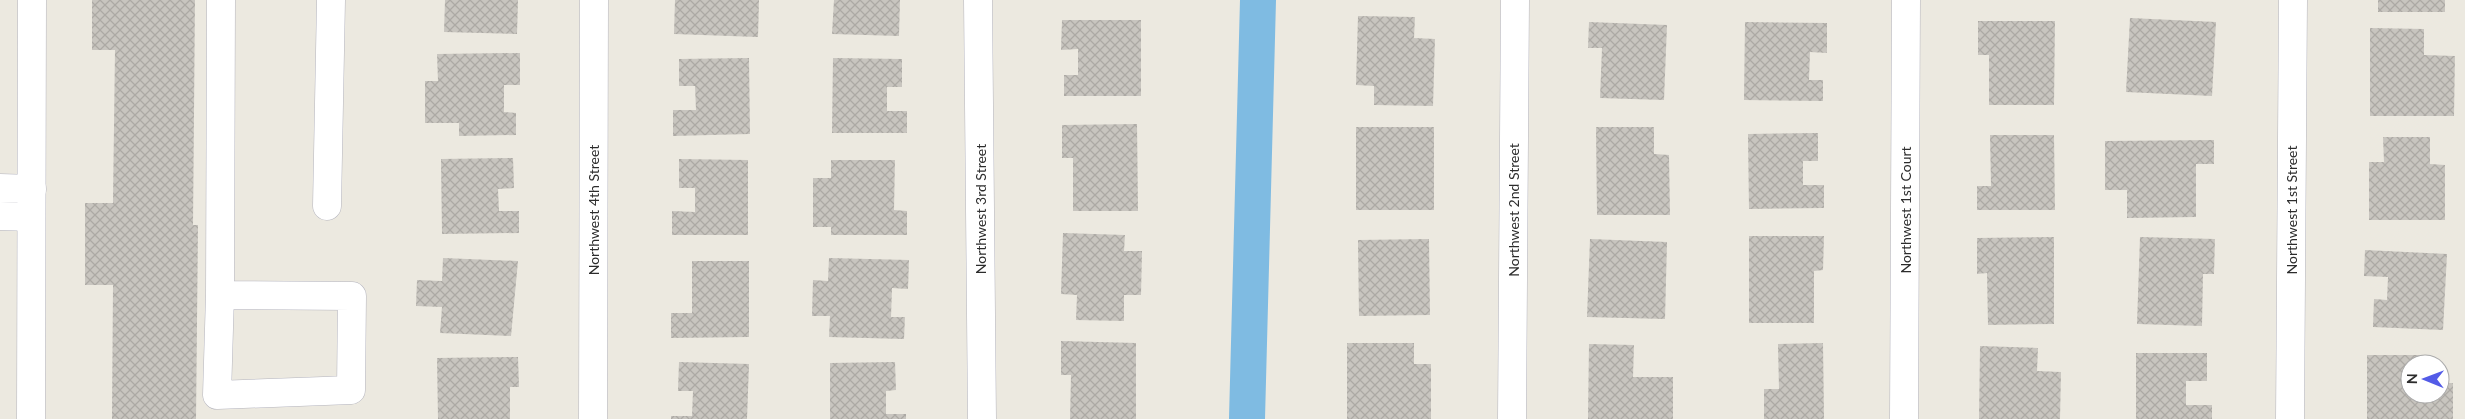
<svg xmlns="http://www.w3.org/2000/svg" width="2465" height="419" font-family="Lato,sans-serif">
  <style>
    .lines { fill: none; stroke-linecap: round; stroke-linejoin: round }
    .canal { stroke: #7fbbe2; stroke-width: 36 }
    .building { fill: url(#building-cross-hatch) }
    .minor-casing { stroke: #b4b4be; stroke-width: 29 }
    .minor { stroke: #fff; stroke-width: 28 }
    .labels { text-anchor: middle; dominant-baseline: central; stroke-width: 4.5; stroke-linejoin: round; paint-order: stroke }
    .street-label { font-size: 14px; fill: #2c2c2c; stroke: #fff }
  </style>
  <defs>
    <pattern id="building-cross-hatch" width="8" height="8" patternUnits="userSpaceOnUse" patternTransform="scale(1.25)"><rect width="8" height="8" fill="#c8c5bf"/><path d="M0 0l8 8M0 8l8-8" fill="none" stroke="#aca9a4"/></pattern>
  </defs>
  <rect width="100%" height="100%" fill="#ece9e0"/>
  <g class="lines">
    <path class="canal" d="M1247 419 1258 0"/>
  </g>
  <g class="building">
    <path d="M92 0H195L193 225H198L196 419H112L113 285H85V203H113L115 50H92Z"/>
    <path d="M445 0H518L517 34 444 32Z"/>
    <path d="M675 0H759L758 37 674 34Z"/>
    <path d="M834 0H900L899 36 832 34Z"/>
    <rect x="2378" y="0" width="67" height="12"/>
    <path d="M1358 16 1415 17 1414 38 1435 39 1433 106 1374 105V86L1356 85Z"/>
    <path d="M2130 18 2216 22 2212 96 2126 92Z"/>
    <path d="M1062 20H1141V96H1064V75H1078V49L1061 50Z"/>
    <path d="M1978 21H2055L2054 105H1989V55H1978Z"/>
    <path d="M1589 22 1667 25 1664 100 1600 98 1602 48H1588Z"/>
    <path d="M1745 22 1827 23V53L1810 52 1809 80H1823V101L1744 100Z"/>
    <path d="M2370 28 2424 29V55L2455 56 2454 116H2370Z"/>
    <path d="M520 53V85H504V112L516 113V135L459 136V123H425V81H438L437 54Z"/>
    <path d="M749 58 750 134 673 136V110H696L695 86H679V59Z"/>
    <path d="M833 58 902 59V87H887V111H907V133H832Z"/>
    <path d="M1137 124 1138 211H1073V158H1062V125Z"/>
    <rect x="1356" y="127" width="78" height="83"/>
    <path d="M1596 127H1654V154L1669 155 1670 215H1597Z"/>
    <path d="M1818 133V161H1803V185H1824V208L1749 209 1748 134Z"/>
    <path d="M1990 135H2054L2055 210H1977V186H1991Z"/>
    <path d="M2383 137H2430V164L2445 165V220H2369V162H2384Z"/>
    <path d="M2214 140V164H2196V217L2127 218V190H2105V141Z"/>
    <path d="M513 158 514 188 498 189 499 211H519V233L442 234 441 159Z"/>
    <path d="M679 159 748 160V235H672V211L695 212V188H679Z"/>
    <path d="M831 160H895L894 210 907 211V235H831V227H813V178H831Z"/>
    <path d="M1063 233 1125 235 1124 251H1142L1141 295H1124V321L1076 320 1077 295 1061 294Z"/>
    <path d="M1749 236H1824L1823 270 1814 271V323H1749Z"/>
    <path d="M2054 237V324L1988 325 1987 273 1977 274V238Z"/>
    <path d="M2140 237 2215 239 2214 274H2203L2202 326 2137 324Z"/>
    <path d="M1429 239 1430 315 1359 316 1358 240Z"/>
    <path d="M1590 239 1667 242 1665 319 1587 317Z"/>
    <path d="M2365 250 2447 254 2443 330 2373 327 2374 299 2387 300 2388 277 2364 276Z"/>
    <path d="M443 258 518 261 511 336 440 333 442 307 416 306 417 280 442 281Z"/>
    <path d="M829 258 909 260 908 289 892 288 891 317H905L904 339 829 337 830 316H812L813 280 828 281Z"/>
    <path d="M692 261H749V337L671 338V313H692Z"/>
    <path d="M1061 341 1136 343V419H1070L1071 375H1061Z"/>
    <path d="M1347 343H1414V364H1431V419H1347Z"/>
    <path d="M1823 343 1824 419H1764V389H1779L1778 344Z"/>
    <path d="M1589 344 1634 345 1633 377H1673V419H1588Z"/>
    <path d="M1980 346 2038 348 2037 371 2061 372 2060 419H1979Z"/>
    <path d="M2136 353H2207V381H2186V405H2212V419H2136Z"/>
    <path d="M2367 355H2423V364H2410V394H2440V383H2453V419H2367Z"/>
    <path d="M518 357 519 387H510V419H438L437 358Z"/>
    <path d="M679 362 749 364 747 419H671V416H692L693 391H678Z"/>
    <path d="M895 362 896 390 886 391V414H906V419H830V363Z"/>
  </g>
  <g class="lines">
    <defs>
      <g id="minor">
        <path d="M978 0 982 419"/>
        <path d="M0 188 32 189"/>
        <path d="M327 206 331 0"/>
        <path d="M0 216 31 217"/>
        <path d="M220 295 352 296 351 390 217 395 220 295 221 0"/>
        <path d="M31 419 32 0"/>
        <path d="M593 419 594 0"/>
        <path d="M1512 419 1515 0"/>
        <path d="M1904 419 1906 0"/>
        <path d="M2290 419 2293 0"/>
      </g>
    </defs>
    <use href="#minor" class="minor-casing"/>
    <use href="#minor" class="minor"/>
  </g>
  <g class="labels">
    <g class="street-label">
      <text transform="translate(980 209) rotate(-90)">Northwest 3rd Street</text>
      <text transform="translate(593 210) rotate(-90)">Northwest 4th Street</text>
      <text transform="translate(1513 210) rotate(-90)">Northwest 2nd Street</text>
      <text transform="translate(1905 210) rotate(-90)">Northwest 1st Court</text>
      <text transform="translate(2291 210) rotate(-90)">Northwest 1st Street</text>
    </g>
  </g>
  <g transform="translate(2425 379) rotate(271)"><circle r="24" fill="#ffffff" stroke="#ababab"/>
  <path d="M0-4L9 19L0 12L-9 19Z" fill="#535be7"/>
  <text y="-8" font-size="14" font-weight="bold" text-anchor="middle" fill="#2c2c2c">N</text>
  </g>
</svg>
